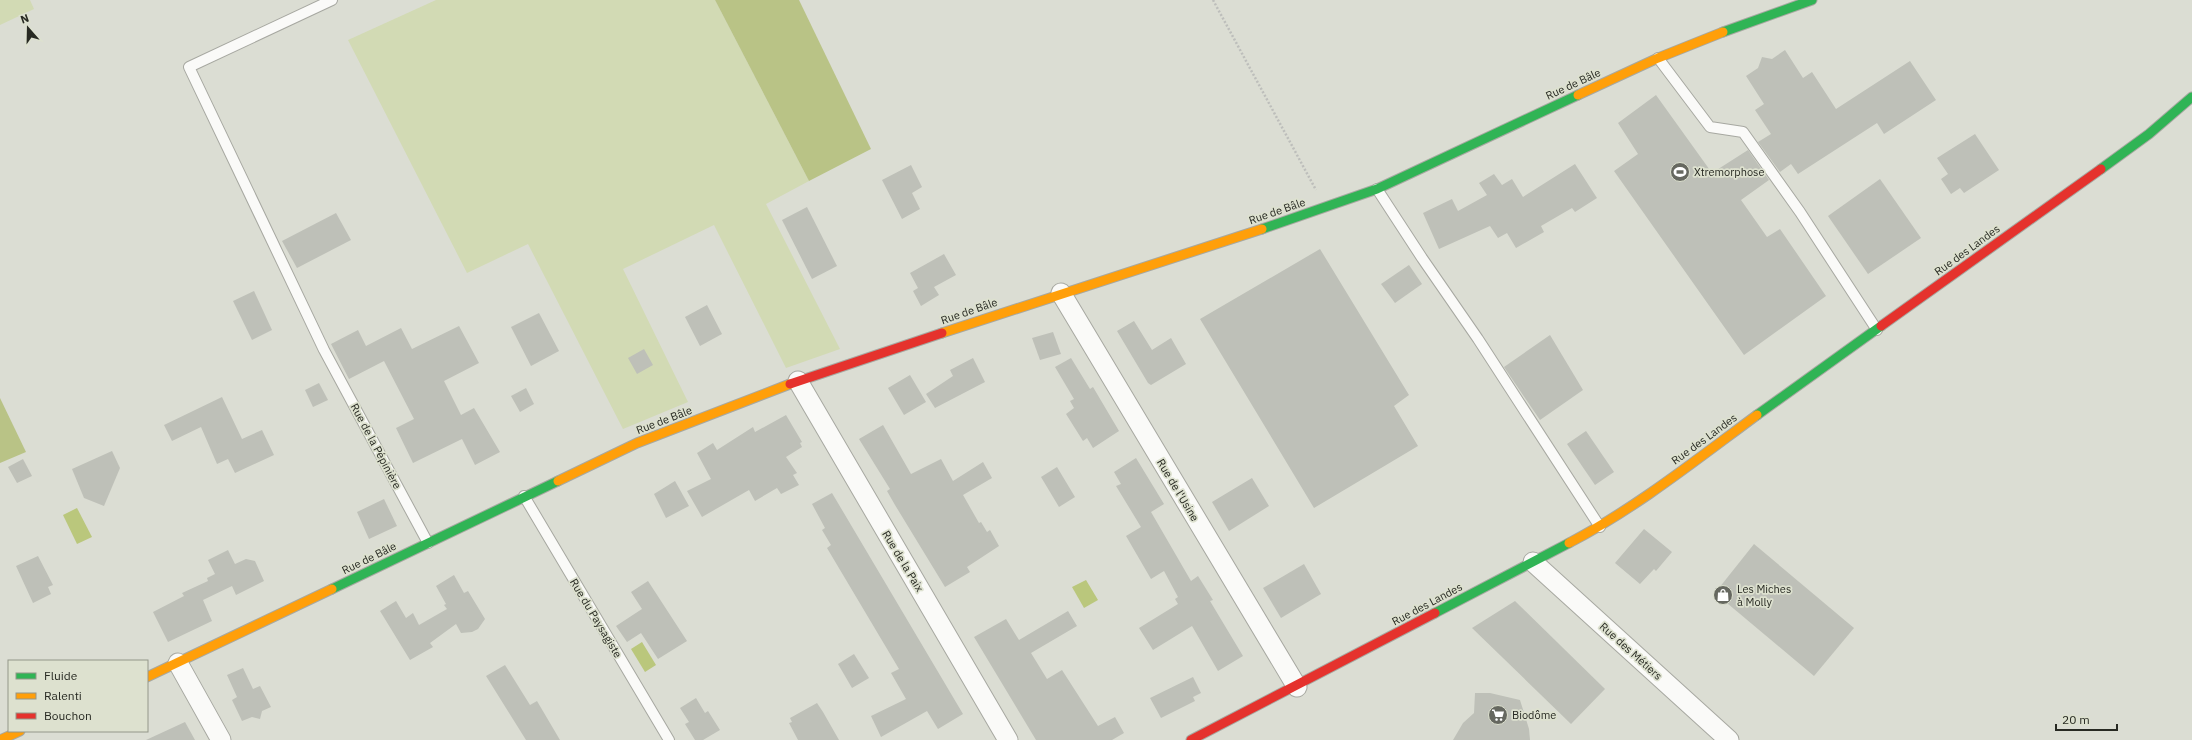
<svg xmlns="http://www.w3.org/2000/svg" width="2192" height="740" font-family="'IBM Plex Sans',sans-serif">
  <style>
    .green { fill: #d2dab4 }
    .forest { fill: #b9c386 }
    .water { fill: #bac77c }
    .building { fill: #bec0b8 }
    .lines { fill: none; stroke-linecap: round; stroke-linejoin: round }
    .lane-casing { stroke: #a7a8a1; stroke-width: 12 }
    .street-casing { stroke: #a7a8a1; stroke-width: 21 }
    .fast-casing { stroke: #a7a8a1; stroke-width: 11 }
    .slow-casing { stroke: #a7a8a1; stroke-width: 11 }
    .jam-casing { stroke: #a7a8a1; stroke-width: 11 }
    .path { stroke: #bdbebb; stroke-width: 2.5; stroke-dasharray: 2 2; stroke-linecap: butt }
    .lane { stroke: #fafaf8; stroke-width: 10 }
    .street { stroke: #fafaf8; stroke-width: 19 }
    .fast { stroke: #30b455; stroke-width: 9 }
    .slow { stroke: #ff9f0a; stroke-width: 9 }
    .jam { stroke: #e5322d; stroke-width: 9 }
    .labels { text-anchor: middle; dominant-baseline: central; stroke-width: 3.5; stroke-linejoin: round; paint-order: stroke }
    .street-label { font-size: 11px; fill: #272922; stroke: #dde1cf }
    .poi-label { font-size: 11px; fill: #272922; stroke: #dde1cf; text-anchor: start }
  </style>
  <rect width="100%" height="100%" fill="#dbddd3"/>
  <g class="green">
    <path d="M0 0H30L34 9 0 25Z"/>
    <path d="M436 0H715L809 181 766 204 840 349 786 368 714 225 623 269 688 402 623 429 528 244 467 273 348 40Z"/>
  </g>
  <g class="forest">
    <path d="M715 0H799L871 149 809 181Z"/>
    <path d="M0 398 26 452 0 463Z"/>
  </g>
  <g class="water">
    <path d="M77 508 92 537 77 544 63 515Z"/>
    <path d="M1086 580 1098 600 1084 608 1072 587Z"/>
    <path d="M642 642 656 665 645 672 631 649Z"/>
  </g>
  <g class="building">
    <path d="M1785 50 1803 78 1812 72 1836 109 1910 61 1936 100 1884 134 1877 123 1798 174 1791 164 1780 172 1758 142 1771 134 1755 110 1764 104 1746 76 1758 68 1762 57 1772 59Z"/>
    <path d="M1656 95 1712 173 1748 150 1769 180 1741 200 1767 237 1780 229 1826 296 1744 355 1614 171 1638 154 1618 123Z"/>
    <path d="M1975 134 1999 170 1964 193 1960 188 1951 194 1941 179 1948 174 1937 158Z"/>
    <path d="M1575 164 1597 198 1575 212 1572 208 1541 226 1544 232 1516 248 1507 233 1498 238 1490 226 1439 249 1423 213 1452 199 1458 211 1487 195 1479 183 1494 174 1502 185 1512 179 1523 197Z"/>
    <path d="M911 165 922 187 912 193 920 209 902 219 882 180Z"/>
    <path d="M1880 179 1921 238 1868 274 1828 216Z"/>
    <path d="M807 207 837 266 812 279 782 220Z"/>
    <path d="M336 213 351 240 297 268 282 241Z"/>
    <path d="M1320 249 1409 395 1394 406 1418 446 1314 508 1200 319Z"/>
    <path d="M944 254 956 275 934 287 939 295 921 306 913 291 918 288 910 273Z"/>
    <path d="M1409 265 1422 284 1395 303 1381 284Z"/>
    <path d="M254 291 272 330 252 340 233 301Z"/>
    <path d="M707 305 722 334 700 346 685 317Z"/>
    <path d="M539 313 559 351 531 366 511 327Z"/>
    <path d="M1134 321 1152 350 1171 338 1186 364 1151 385 1148 383 1117 331Z"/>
    <path d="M459 326 479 363 444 381 461 415 474 408 500 452 475 465 462 439 413 463 396 428 414 419 384 361 349 379 331 344 358 330 366 346 401 328 412 349Z"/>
    <path d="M1053 332 1061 354 1040 360 1032 338Z"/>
    <path d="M1550 335 1583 390 1540 420 1504 367Z"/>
    <path d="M644 349 653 365 637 374 628 358Z"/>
    <path d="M973 358 985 382 935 408 926 394 953 376 950 370Z"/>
    <path d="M1071 358 1090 389 1093 387 1119 431 1093 448 1087 438 1083 441 1066 414 1074 408 1070 401 1074 399 1055 367Z"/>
    <path d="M910 375 926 402 904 415 888 388Z"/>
    <path d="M319 383 328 400 313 407 305 390Z"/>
    <path d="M526 388 534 404 520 412 511 396Z"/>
    <path d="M222 397 242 439 262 430 274 455 235 473 228 459 217 464 201 427 172 441 164 425Z"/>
    <path d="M786 415 802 442 800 443 802 447 786 457 797 473 793 475 799 485 781 494 777 488 755 501 749 490 702 517 687 491 711 479 697 453 713 443 717 450 753 427 755 432Z"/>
    <path d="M883 425 911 474 941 459 953 481 983 462 992 478 963 495 979 523 981 522 987 532 990 530 999 546 967 567 970 572 945 587 895 505 887 491 890 489 859 439Z"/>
    <path d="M1586 431 1614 472 1595 485 1567 444Z"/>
    <path d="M112 451 120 468 104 506 84 498 72 469Z"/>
    <path d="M1136 458 1164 504 1151 512 1191 581 1198 576 1213 600 1210 601 1243 656 1218 671 1192 626 1153 650 1139 628 1178 604 1175 599 1178 597 1164 571 1151 579 1126 536 1141 527 1116 486 1121 484 1114 472Z"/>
    <path d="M23 459 32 476 17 483 8 467Z"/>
    <path d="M1057 467 1075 497 1059 507 1041 477Z"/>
    <path d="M1252 478 1269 506 1229 531 1212 502Z"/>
    <path d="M675 481 689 506 666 518 654 494Z"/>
    <path d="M832 493 963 714 938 729 927 711 881 737 871 716 906 699 891 673 899 669 827 548 831 545 822 530 825 528 812 504Z"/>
    <path d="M384 499 397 526 369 539 357 512Z"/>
    <path d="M1644 529 1672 552 1656 571 1654 569 1640 584 1615 563Z"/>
    <path d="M1754 544 1854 628 1814 676 1715 593Z"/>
    <path d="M228 550 235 564 246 559 255 561 264 581 236 595 232 586 203 600 212 621 168 642 153 612 184 596 182 593 208 581 207 578 215 574 208 560Z"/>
    <path d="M38 556 53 585 48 587 51 594 33 603 16 566Z"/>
    <path d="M1304 564 1321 594 1281 618 1263 588Z"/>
    <path d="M454 575 464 593 468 591 485 619 478 629 472 632 461 633 456 624 430 643 433 647 410 660 380 611 396 601 406 618 413 613 419 625 447 609 444 605 446 604 436 586Z"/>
    <path d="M648 581 687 641 658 659 641 633 627 642 616 626 642 609 631 592Z"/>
    <path d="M1515 601 1605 689 1571 724 1472 628Z"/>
    <path d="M1068 611 1077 626 1031 653 1047 679 1062 670 1098 726 1115 717 1124 733 1112 740H1036L974 637 1006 619 1019 640Z"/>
    <path d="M854 654 869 678 852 688 838 664Z"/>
    <path d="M505 665 530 705 537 701 560 740H526L486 676Z"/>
    <path d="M243 668 253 689 260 686 271 707 262 711 260 719 252 717 242 721 232 700 237 697 227 675Z"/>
    <path d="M1193 677 1201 693 1193 697 1195 701 1161 718 1150 698Z"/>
    <path d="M1475 693H1490L1520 700 1529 729 1530 740H1453L1463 723 1474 713Z"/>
    <path d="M696 698 705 713 708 711 720 730 703 740H695L685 724 689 722 680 708Z"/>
    <path d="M817 703 823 712 839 740H798L789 723 792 722 790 718Z"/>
    <path d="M185 722 195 740H146Z"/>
  </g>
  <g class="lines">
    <defs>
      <g id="lane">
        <path d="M332 0 189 67 324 350 428 543"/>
        <path d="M1658 58 1710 127 1743 132 1800 212 1877 330"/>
        <path d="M1377 189 1422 258 1478 339 1600 527"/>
        <path d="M524 496 669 740"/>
      </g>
      <g id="street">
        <path d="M1061 293 1297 687"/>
        <path d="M798 381 1008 740"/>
        <path d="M1533 562 1729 740"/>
        <path d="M178 663 221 740"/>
      </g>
      <g id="fast">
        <path d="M1723 32 1812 0"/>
        <path d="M2101 169 2149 134 2192 97"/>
        <path d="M1262 229 1377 189 1578 95"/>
        <path d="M1757 415 1881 326"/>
        <path d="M332 589 558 481"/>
        <path d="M1435 613 1569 543"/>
      </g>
      <g id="slow">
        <path d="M1578 95 1658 58 1723 32"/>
        <path d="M942 333 1262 229"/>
        <path d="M558 481 637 443 790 384"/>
        <path d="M1569 543C1636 508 1696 460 1757 415"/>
        <path d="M147 677 332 589"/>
        <path d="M0 740 20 731"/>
      </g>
      <g id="jam">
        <path d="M1881 326 2101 169"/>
        <path d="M790 384 942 333"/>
        <path d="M1191 740 1435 613"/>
      </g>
    </defs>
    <use href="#lane" class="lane-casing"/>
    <use href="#street" class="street-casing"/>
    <use href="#fast" class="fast-casing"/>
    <use href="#slow" class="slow-casing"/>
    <use href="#jam" class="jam-casing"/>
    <path class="path" d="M1213 0 1316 190"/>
    <use href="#lane" class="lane"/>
    <use href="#street" class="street"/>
    <use href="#fast" class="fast"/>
    <use href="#slow" class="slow"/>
    <use href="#jam" class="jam"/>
  </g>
  <defs>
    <symbol id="stadium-disc" viewBox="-11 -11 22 22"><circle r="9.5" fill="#666860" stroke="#dde1cf"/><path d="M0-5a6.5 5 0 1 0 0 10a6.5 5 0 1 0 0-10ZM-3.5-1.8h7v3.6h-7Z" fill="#fff"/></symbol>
    <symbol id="shop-disc" viewBox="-11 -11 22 22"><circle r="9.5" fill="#666860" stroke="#dde1cf"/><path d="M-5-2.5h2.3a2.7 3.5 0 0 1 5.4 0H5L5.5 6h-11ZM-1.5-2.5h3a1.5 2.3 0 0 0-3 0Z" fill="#fff"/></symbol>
    <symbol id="supermarket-disc" viewBox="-11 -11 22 22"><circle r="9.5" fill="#666860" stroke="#dde1cf"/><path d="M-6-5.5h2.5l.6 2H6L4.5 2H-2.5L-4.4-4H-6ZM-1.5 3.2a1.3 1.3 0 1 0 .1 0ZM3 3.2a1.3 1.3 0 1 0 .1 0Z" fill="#fff"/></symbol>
  </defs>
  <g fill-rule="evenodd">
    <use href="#stadium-disc" x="1669" y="161" width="22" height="22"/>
    <use href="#shop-disc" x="1712" y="584" width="22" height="22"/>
    <use href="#supermarket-disc" x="1487" y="704" width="22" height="22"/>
  </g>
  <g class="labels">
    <g class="street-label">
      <text transform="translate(1573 84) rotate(-25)">Rue de Bâle</text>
      <text transform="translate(1277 211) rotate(-19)">Rue de Bâle</text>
      <text transform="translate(1967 250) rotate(-36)">Rue des Landes</text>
      <text transform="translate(969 311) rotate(-19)">Rue de Bâle</text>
      <text transform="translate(664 420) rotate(-21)">Rue de Bâle</text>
      <text transform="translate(1704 439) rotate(-36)">Rue des Landes</text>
      <text transform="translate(376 446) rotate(62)">Rue de la Pépinière</text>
      <text transform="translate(1178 490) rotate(59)">Rue de l'Usine</text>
      <text transform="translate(369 558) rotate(-26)">Rue de Bâle</text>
      <text transform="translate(903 561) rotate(59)">Rue de la Paix</text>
      <text transform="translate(1427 604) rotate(-28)">Rue des Landes</text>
      <text transform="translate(596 618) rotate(59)">Rue du Paysagiste</text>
      <text transform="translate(1631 651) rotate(42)">Rue des Métiers</text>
    </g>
    <g class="poi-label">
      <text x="1694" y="172">Xtremorphose</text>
      <text x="1737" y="589">Les Miches<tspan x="1737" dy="13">à Molly</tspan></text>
      <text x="1512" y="715">Biodôme</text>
    </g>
  </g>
  <rect x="8" y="660" width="140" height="72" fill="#dde1cf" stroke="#94978a"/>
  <rect x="16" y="673" width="20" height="6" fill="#30b455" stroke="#94978a"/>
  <text x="44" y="680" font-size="12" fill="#272922">Fluide</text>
  <rect x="16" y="693" width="20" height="6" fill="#ff9f0a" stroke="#94978a"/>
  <text x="44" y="700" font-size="12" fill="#272922">Ralenti</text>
  <rect x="16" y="713" width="20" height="6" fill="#e5322d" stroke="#94978a"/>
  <text x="44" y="720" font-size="12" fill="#272922">Bouchon</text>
  <g transform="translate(28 28) rotate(340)" stroke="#dde1cf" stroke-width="3" paint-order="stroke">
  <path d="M0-3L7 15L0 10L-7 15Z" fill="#272922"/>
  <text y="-6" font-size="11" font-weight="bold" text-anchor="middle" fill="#272922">N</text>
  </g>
  <path d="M2056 724v6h61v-6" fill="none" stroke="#272922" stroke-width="2"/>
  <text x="2062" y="724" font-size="12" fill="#272922" stroke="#dde1cf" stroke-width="3" paint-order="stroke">20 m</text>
</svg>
